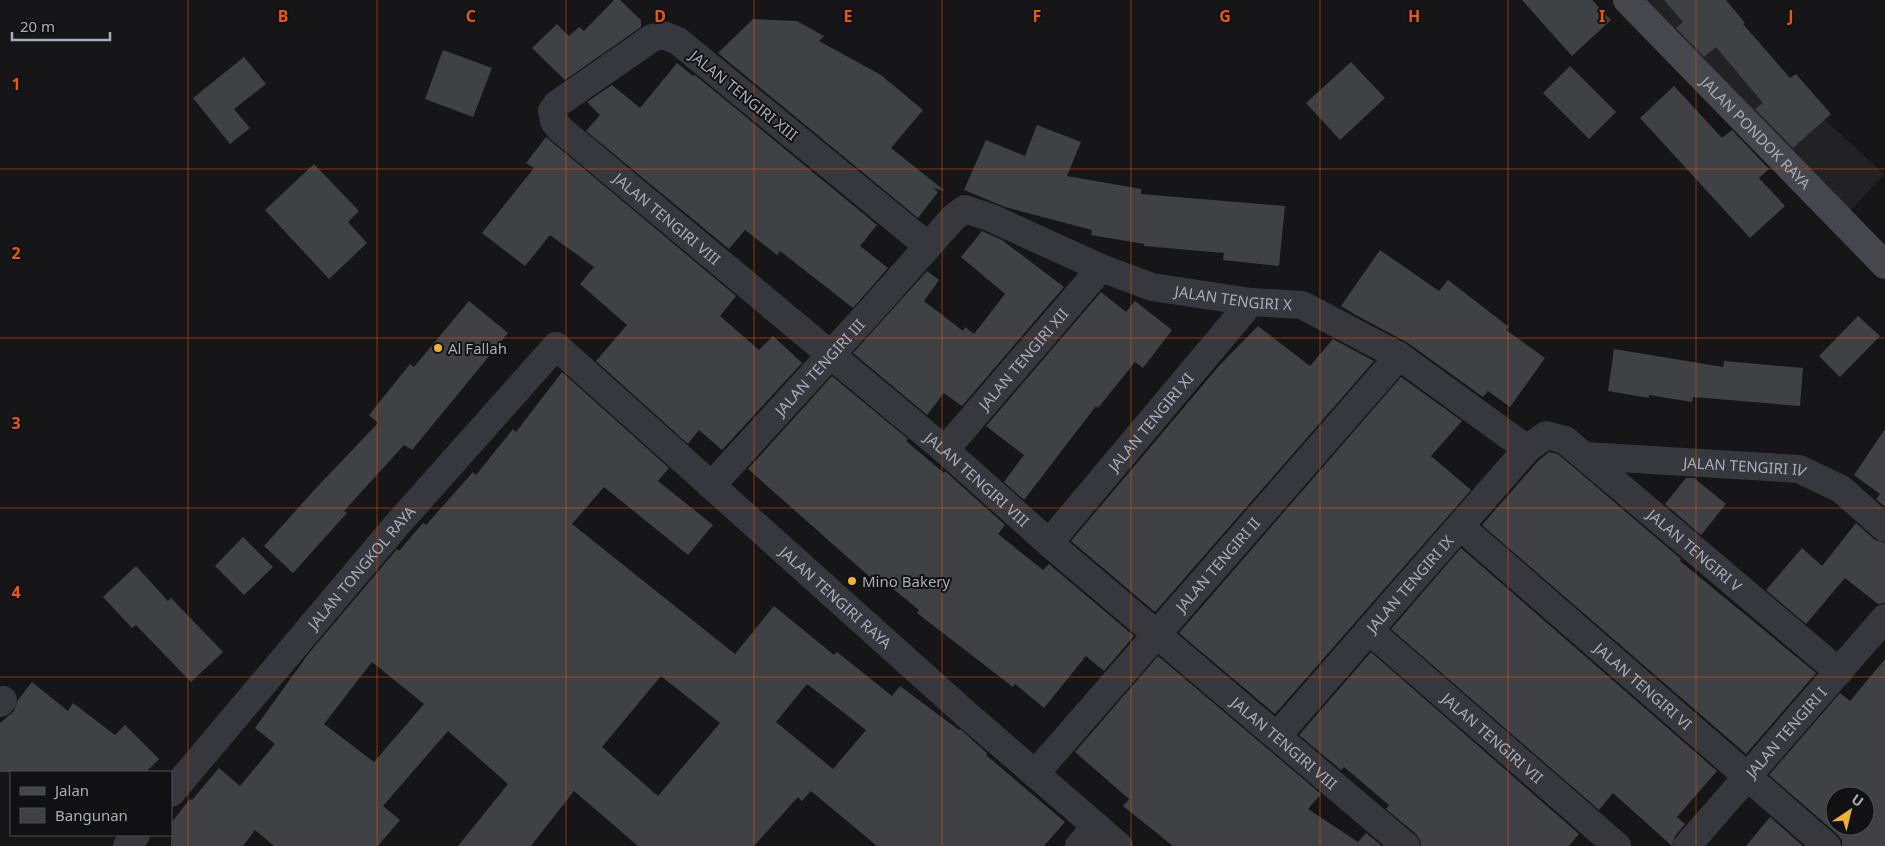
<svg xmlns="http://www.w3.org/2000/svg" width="1885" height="846" font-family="'Noto Sans',sans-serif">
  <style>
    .built { fill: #222225 }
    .building { fill: #404145; fill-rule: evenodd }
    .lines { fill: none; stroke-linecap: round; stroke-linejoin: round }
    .street { stroke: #37383d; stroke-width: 28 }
    .secondary { stroke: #45474d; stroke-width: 28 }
    .grid { fill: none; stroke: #e8590c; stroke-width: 1; stroke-opacity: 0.55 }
    .poi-dot { fill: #f2b134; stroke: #111113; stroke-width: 2 }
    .labels { text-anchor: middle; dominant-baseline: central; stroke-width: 4; stroke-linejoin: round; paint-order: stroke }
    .street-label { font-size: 15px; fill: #a8adb8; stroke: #111113 }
    .poi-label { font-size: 15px; fill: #a8adb8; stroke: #111113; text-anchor: start }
    .grid-label { font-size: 16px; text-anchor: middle; font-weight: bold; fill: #e8590c; stroke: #111113; stroke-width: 4; stroke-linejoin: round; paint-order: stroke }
  </style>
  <rect width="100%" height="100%" fill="#161618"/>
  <path class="built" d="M1622 0H1694L1884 174 1836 226Z"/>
  <g class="building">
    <path d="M614 0H620L641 20V27L565 80 532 48 557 24 569 36 579 27 584 31Z"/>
    <path d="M1522 0H1592L1611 20 1572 56Z"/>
    <path d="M1664 0H1726L1745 23 1743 24 1790 78 1796 74 1831 114 1793 148 1755 109 1763 103 1716 47 1704 57 1676 28 1683 22Z"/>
    <path d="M753 19 797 21 824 36 819 41 881 75 923 110 891 148 945 191 933 188 938 192 918 218 718 53Z"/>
    <path d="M443 50 492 68 473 117 425 99Z"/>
    <path d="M244 57 266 84 234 109 250 128 230 144 193 98Z"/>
    <path d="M1351 62 1385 98 1340 140 1306 103Z"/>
    <path d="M677 63 693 76 695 75 877 225 860 246 888 268 853 308 780 251 777 255 745 230 729 249 586 131 600 115 587 102 612 85 640 108Z"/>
    <path d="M1570 66 1616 112 1589 139 1543 93Z"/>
    <path d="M1674 86 1722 138 1732 130 1769 169 1759 178 1785 206 1750 238 1640 118Z"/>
    <path d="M1037 125 1081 142 1067 176 1141 189V194L1285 206 1279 266 1223 260 1224 253 1144 246V244L1091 235 1092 230 1005 207 964 190 986 140 1025 156Z"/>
    <path d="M546 137 736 296 720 316 759 350 773 336 802 363 722 450 699 430 688 444 596 361 627 325 580 284 594 267 550 235 525 266 482 233 534 168 526 163Z"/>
    <path d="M314 164 359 211 348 222 367 243 329 279 265 210Z"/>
    <path d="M982 231 1002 240 1064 287 962 406 944 393 927 415 853 353 927 271 939 280 924 301 963 331 965 327 974 334 1005 294 961 257Z"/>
    <path d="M1380 250 1439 291 1448 280 1509 327 1506 330 1545 358 1510 407 1488 391 1483 397 1408 343 1354 314 1341 306Z"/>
    <path d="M1101 292 1126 312 1135 301 1172 330 1143 368 1135 362 1098 408 1096 406 1024 500 1004 482 1024 455 986 426Z"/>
    <path d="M469 301 508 333 412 450 404 445 344 511 347 513 293 573 264 546 317 487 378 423 369 415 410 364 414 367Z"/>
    <path d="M1858 316 1880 336 1840 377 1819 356Z"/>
    <path d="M1258 326 1310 366 1333 339 1374 361 1155 612 1071 541 1218 367Z"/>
    <path d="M1614 349 1723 367 1724 361 1803 368 1800 406 1693 397 1692 402 1649 395V398L1608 391Z"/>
    <path d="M562 372 669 468 658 481 713 525 688 555 604 487 572 524 735 654 774 606 834 655 837 652 892 696 900 686 959 730 960 729 987 753 986 755 1065 822 1044 846H877L811 791 802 801 798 797 754 846H638L574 791 531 846H458L508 784 448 731 383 806 400 820 378 846H274L255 830 243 846H171V823L190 799 192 800 219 768 240 786 275 744 255 728 309 653 397 549 399 551 423 523 426 525 473 472 476 475 513 429 516 432ZM372 662 424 704 374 762 324 724ZM661 676 720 723 658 796 602 747ZM807 684 866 730 833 769 776 722Z"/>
    <path d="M832 376 908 439 906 441 944 473 945 471 1005 525 998 534 1043 570 1049 564 1134 636 1104 671 1086 656 1044 708 1015 684 1013 687 917 613 919 610 875 574 871 578 748 469Z"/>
    <path d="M1401 377 1462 421 1431 456 1471 490 1275 714 1179 633Z"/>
    <path d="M1885 429V507L1876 499 1880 494 1854 475Z"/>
    <path d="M1549 452 1558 454 1681 559 1680 561 1816 673 1746 754 1482 525 1538 461Z"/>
    <path d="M1686 478H1694L1726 504 1701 535 1665 504Z"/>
    <path d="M1856 523 1875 540 1885 543V603L1878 604 1845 578 1806 624 1766 590 1802 548 1822 566Z"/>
    <path d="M243 537 273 567 244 595 215 566Z"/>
    <path d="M1461 548 1717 771 1677 817 1685 824 1675 836 1672 846 1613 793 1599 810 1391 629Z"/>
    <path d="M136 566 168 601 171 598 223 652 191 682 136 625 132 628 103 597Z"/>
    <path d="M1371 652 1579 834 1569 846H1421L1420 840 1416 834 1386 809 1389 805 1344 767 1341 770 1299 735Z"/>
    <path d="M1158 656 1321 794 1308 809 1358 842 1366 833 1382 846H1173L1123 806 1129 799 1075 752Z"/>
    <path d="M1885 659V846H1842V840L1837 834 1769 775 1840 693 1850 701ZM1835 796H1865V826H1835Z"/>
    <path d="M32 682 68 711 73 703 115 735 125 725 159 759 146 772H0V723L14 711 18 700Z"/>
    <path d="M1770 817 1803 846H1746Z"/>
  </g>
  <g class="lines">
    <g class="street">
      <path id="s1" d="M928 246 678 41 663 35 652 38 557 104 552 111 554 121 560 129 945 450 1049 543 1406 846"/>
      <path id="s2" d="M945 450 1101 268"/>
      <path id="s3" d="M1585 456 1799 469 1841 489 1885 528"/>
      <path id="s4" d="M711 486 877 304 953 218 965 209 989 217 1101 268 1152 287 1251 302 1302 305 1399 356 1527 449"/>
      <path id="s5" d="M1461 527 1827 846"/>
      <path id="s6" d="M1049 543 1251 302"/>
      <path id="s7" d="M1369 630 1617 846"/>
      <path d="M0 703 3 700"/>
      <path id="s8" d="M1277 736 1527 449 1546 435 1565 440 1839 672"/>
      <path id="s9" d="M1035 774 1399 356"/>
      <path id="s10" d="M171 793 395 527 556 346 966 714 1119 846"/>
      <path d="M127 846 136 835"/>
      <path d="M1079 846 1096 826"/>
      <path id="s11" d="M1687 846 1885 618"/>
    </g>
    <path class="secondary" id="s12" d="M1627 0 1885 265"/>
  </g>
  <path class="grid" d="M188 0V846M377 0V846M566 0V846M754 0V846M942 0V846M1131 0V846M1320 0V846M1508 0V846M1696 0V846M0 169H1885M0 338H1885M0 508H1885M0 677H1885"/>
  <g class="poi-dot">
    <circle cx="438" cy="348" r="5"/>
    <circle cx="852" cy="581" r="5"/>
  </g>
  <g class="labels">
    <g class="street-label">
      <text transform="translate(744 95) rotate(39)">JALAN TENGIRI XIII</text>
      <text stroke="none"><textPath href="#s12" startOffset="185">JALAN PONDOK RAYA</textPath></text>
      <text stroke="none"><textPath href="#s1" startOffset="635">JALAN TENGIRI VIII</textPath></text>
      <text stroke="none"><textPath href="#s4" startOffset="661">JALAN TENGIRI X</textPath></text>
      <text stroke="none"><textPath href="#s2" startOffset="120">JALAN TENGIRI XII</textPath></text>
      <text stroke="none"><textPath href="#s4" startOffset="161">JALAN TENGIRI III</textPath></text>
      <text stroke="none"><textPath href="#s6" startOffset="158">JALAN TENGIRI XI</textPath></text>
      <text stroke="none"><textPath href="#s3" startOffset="160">JALAN TENGIRI IV</textPath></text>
      <text stroke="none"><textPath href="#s1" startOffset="1040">JALAN TENGIRI VIII</textPath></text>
      <text stroke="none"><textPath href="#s8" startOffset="594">JALAN TENGIRI V</textPath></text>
      <text stroke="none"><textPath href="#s9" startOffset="278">JALAN TENGIRI II</textPath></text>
      <text stroke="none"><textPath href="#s10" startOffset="295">JALAN TONGKOL RAYA</textPath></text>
      <text stroke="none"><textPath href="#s8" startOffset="202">JALAN TENGIRI IX</textPath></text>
      <text stroke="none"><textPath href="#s10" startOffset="966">JALAN TENGIRI RAYA</textPath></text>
      <text stroke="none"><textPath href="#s5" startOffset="242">JALAN TENGIRI VI</textPath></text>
      <text stroke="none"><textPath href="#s11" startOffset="151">JALAN TENGIRI I</textPath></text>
      <text stroke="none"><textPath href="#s7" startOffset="164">JALAN TENGIRI VII</textPath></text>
      <text stroke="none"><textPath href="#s1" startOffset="1445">JALAN TENGIRI VIII</textPath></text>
    </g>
    <g class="poi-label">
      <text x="448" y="348">Al Fallah</text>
      <text x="862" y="581">Mino Bakery</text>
    </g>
  </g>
  <g class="grid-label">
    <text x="283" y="22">B</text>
    <text x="471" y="22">C</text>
    <text x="660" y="22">D</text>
    <text x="848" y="22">E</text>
    <text x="1037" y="22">F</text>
    <text x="1225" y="22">G</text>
    <text x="1414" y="22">H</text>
    <text x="1602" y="22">I</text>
    <text x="1791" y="22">J</text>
    <text x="16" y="90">1</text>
    <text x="16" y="259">2</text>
    <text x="16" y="429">3</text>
    <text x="16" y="598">4</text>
  </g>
  <rect x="10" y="771" width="162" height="65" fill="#111113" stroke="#4d4f55"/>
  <rect x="20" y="787" width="25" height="8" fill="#45474d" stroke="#4d4f55"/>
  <text x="55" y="796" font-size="15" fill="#a8adb8">Jalan</text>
  <rect x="20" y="808" width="25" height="15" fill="#404145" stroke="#4d4f55"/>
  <text x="55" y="821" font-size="15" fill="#a8adb8">Bangunan</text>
  <g transform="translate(1850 811) rotate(35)"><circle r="24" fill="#111113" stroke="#4d4f55"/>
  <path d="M0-4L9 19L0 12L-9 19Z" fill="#f2b134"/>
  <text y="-8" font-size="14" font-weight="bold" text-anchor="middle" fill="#a8adb8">U</text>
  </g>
  <path d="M12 32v8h98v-8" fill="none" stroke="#a8adb8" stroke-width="2.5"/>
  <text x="20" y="32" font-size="15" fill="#a8adb8" stroke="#111113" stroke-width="4" paint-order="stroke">20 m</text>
</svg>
